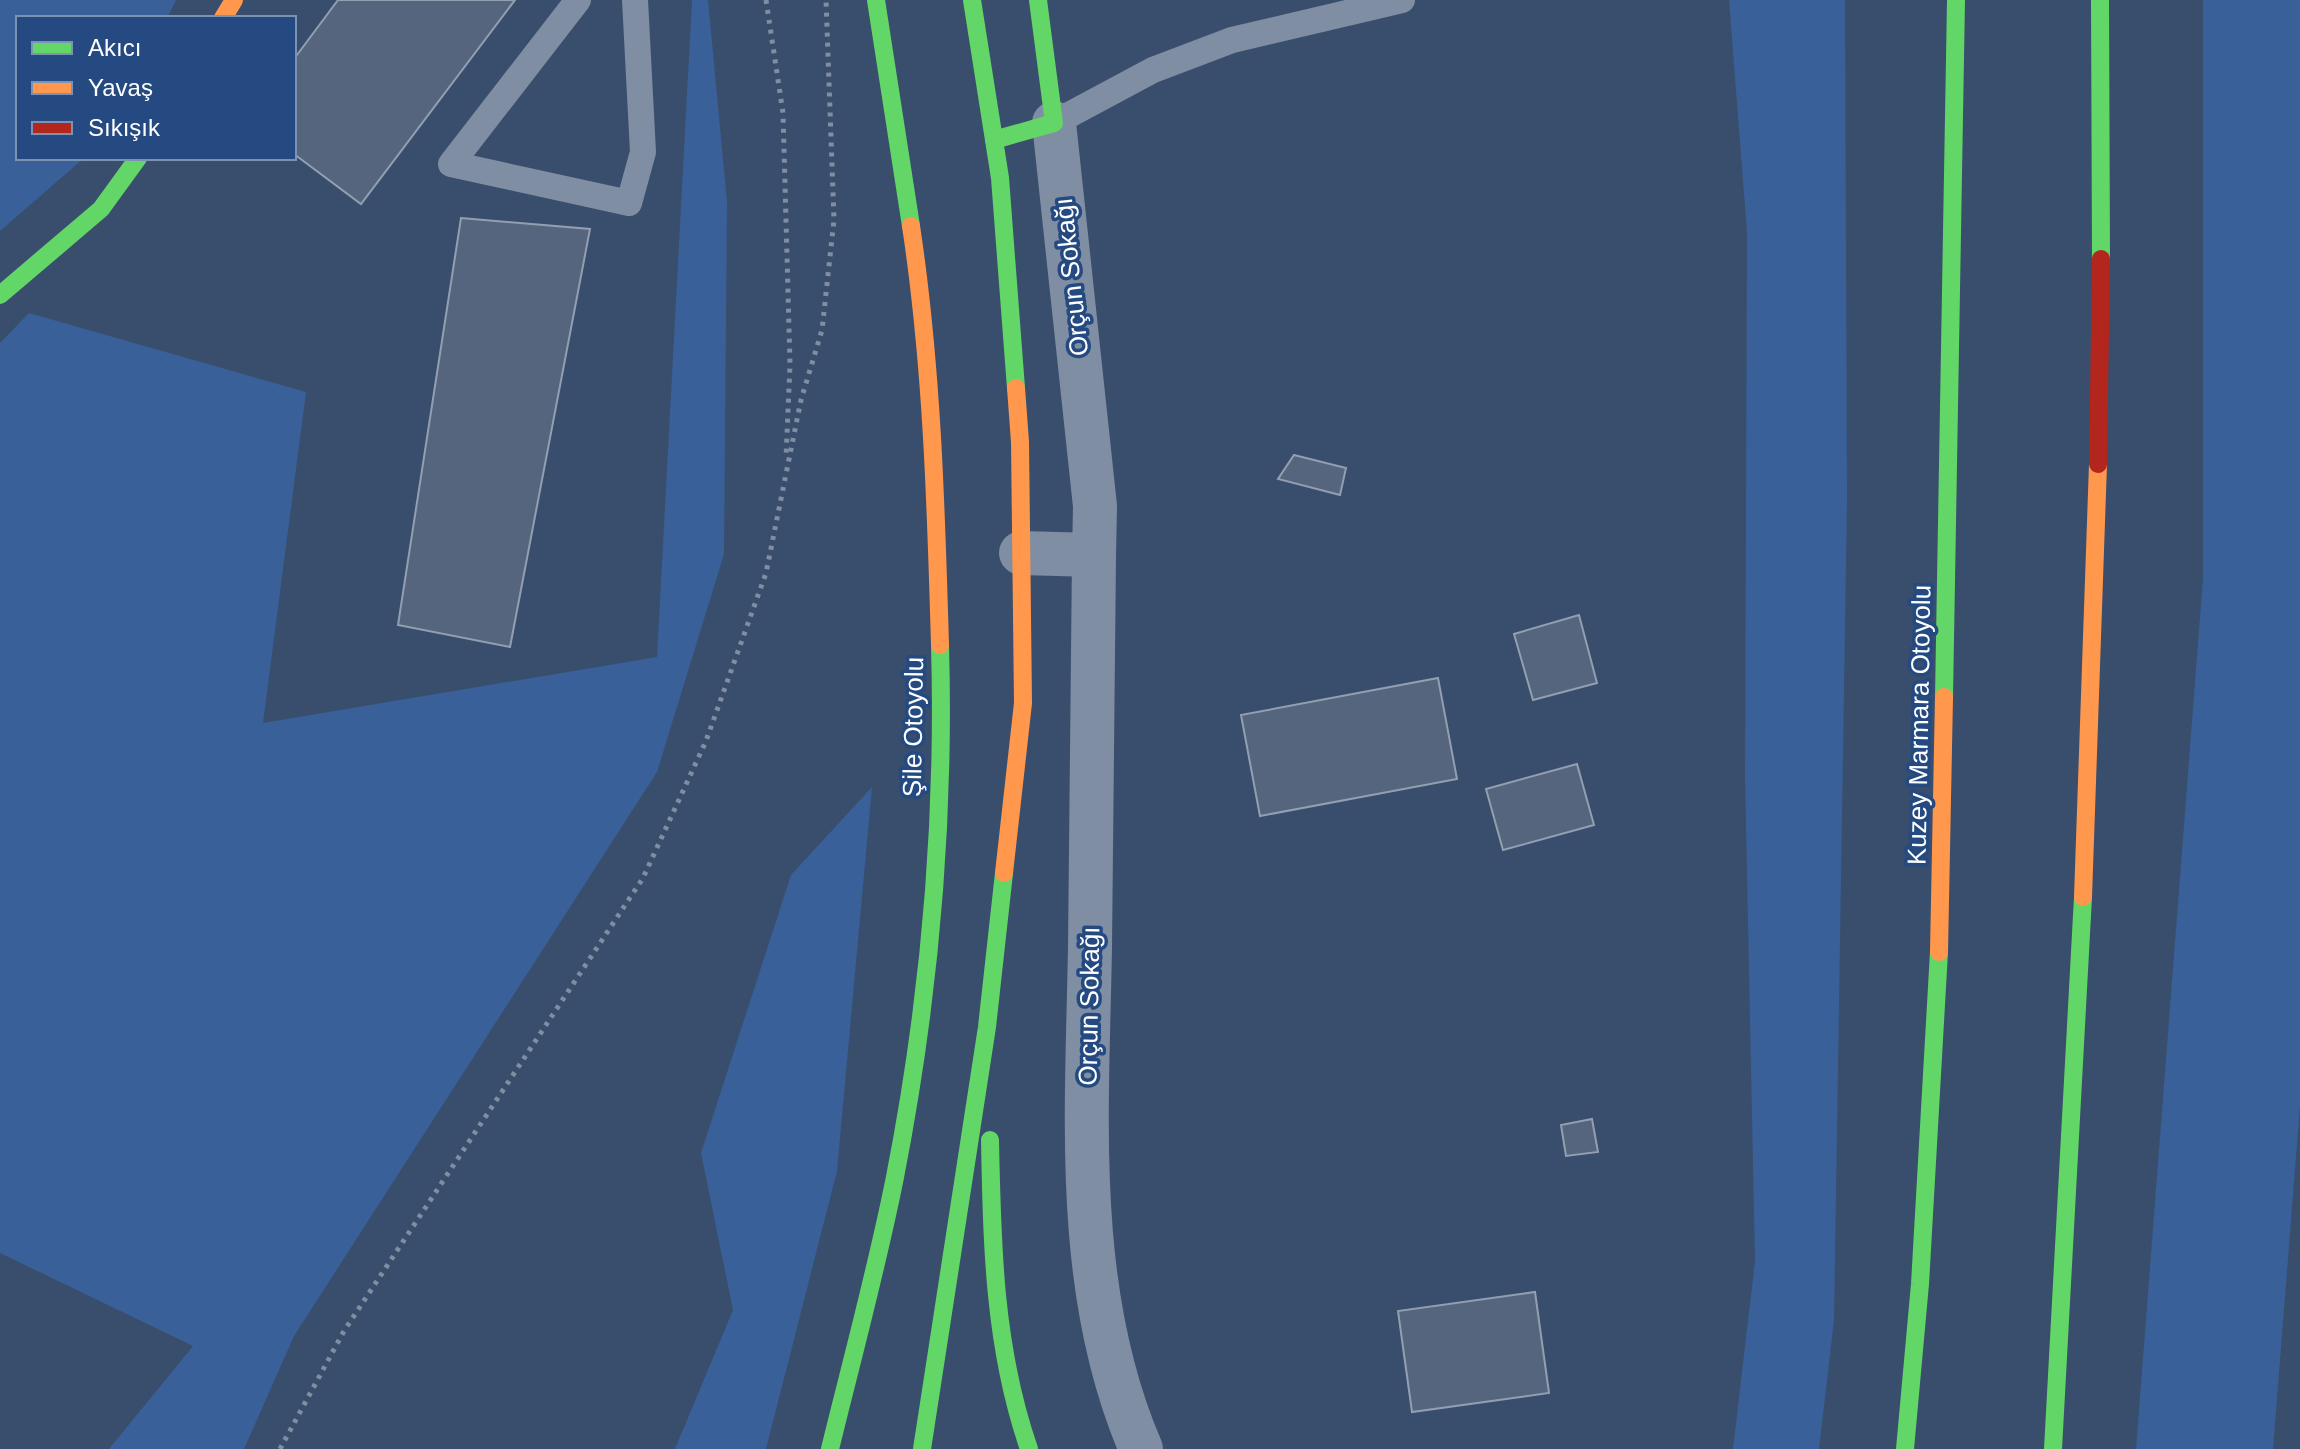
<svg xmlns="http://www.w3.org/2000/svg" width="2300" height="1449" font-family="Arial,sans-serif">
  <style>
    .green { fill: #396098 }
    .building { fill: #54657d; stroke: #929fb1; stroke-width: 2 }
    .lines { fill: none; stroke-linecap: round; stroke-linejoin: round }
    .path { stroke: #7f8ea2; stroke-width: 5; stroke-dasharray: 4 6; stroke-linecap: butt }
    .lane { stroke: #7f8ea2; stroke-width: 26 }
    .street { stroke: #7f8ea2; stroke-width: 44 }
    .fast { stroke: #63d668; stroke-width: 18 }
    .slow { stroke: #ff974d; stroke-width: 18 }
    .jam { stroke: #b3261e; stroke-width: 18 }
    .labels { text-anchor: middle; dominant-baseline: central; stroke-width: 7; stroke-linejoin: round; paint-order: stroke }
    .street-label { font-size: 26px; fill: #fff; stroke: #244a81 }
  </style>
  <rect width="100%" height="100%" fill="#394e6c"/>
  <g class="green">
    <path d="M0 0H176L167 18H18V158H84L0 231Z"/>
    <path d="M692 0H708L727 202 724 554 657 772 294 1336 244 1449H109L193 1346 0 1253V343L29 313 306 392 263 723 657 657Z"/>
    <path d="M1729 0H1845L1847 500 1834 1320 1819 1449H1733L1755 1261 1745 777 1747 232Z"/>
    <path d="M2203 0H2300V1106L2273 1449H2136L2203 578Z"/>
    <path d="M872 787 837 1171 766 1449H675L733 1310 701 1153 791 875Z"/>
  </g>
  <g class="building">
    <path d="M338 0H515L361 204 294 154V59Z"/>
    <path d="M461 218 590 229 510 647 398 625Z"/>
    <path d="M1294 455 1346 468 1340 495 1278 479Z"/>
    <path d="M1579 615 1597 683 1533 700 1514 634Z"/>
    <path d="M1438 678 1457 779 1260 816 1241 715Z"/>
    <path d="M1577 764 1594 825 1503 850 1486 789Z"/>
    <path d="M1592 1119 1598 1152 1566 1156 1561 1125Z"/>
    <path d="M1535 1292 1549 1393 1412 1412 1398 1311Z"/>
  </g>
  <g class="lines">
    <g class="path">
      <path d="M766 0 783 113 790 364 786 458"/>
      <path d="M280 1449 344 1331 643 878 706 741 766 573 801 400 822 330 834 220 826 0"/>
    </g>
    <g class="lane">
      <path d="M578 0 451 164 629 203 643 152 635 0"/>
      <path d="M1054 123 1153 70 1232 40 1402 0"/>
    </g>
    <g class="street">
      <path d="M1021 553 1094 555 1095 506 1054 123"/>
      <path d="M1094 555C1093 686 1092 817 1090 948 1087 1116 1073 1292 1141 1449"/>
    </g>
    <g class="fast">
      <path d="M876 0 911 226"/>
      <path d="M972 0 1000 178 1016 388"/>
      <path d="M2100 0 2101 259"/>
      <path d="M994 140 1054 123 1038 0"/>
      <path d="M0 295 101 209 138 158"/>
      <path d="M1944 697 1956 0"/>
      <path d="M990 1140C992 1246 994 1348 1029 1449"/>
      <path d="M830 1449C852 1359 877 1268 895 1177 929 1003 945 822 940 645"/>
      <path d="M922 1449 987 1027 1004 873"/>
      <path d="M1905 1449 1920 1284 1939 952"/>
      <path d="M2053 1449 2083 897"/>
    </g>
    <g class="slow">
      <path d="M223 18 234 0"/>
      <path d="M911 226C932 365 936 505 940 645"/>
      <path d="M1004 873 1023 703 1020 442 1016 388"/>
      <path d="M2083 897 2098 464"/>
      <path d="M1939 952 1944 697"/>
    </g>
    <path class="jam" d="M2098 464 2101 259"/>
  </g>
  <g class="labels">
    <g class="street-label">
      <text transform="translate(1071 277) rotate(-96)">Orçun Sokağı</text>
      <text transform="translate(1919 725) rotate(-89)">Kuzey Marmara Otoyolu</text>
      <text transform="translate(913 727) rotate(-89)">Şile Otoyolu</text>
      <text transform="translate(1089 1006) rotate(-89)">Orçun Sokağı</text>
    </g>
  </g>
  <rect x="16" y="16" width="280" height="144" fill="#244a81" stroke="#7c92b3" stroke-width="2"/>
  <rect x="32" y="42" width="40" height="12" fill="#63d668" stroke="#7c92b3" stroke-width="2"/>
  <text x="88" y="56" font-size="24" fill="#ffffff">Akıcı</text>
  <rect x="32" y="82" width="40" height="12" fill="#ff974d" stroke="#7c92b3" stroke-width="2"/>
  <text x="88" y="96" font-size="24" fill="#ffffff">Yavaş</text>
  <rect x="32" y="122" width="40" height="12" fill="#b3261e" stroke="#7c92b3" stroke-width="2"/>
  <text x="88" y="136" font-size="24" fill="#ffffff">Sıkışık</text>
</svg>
